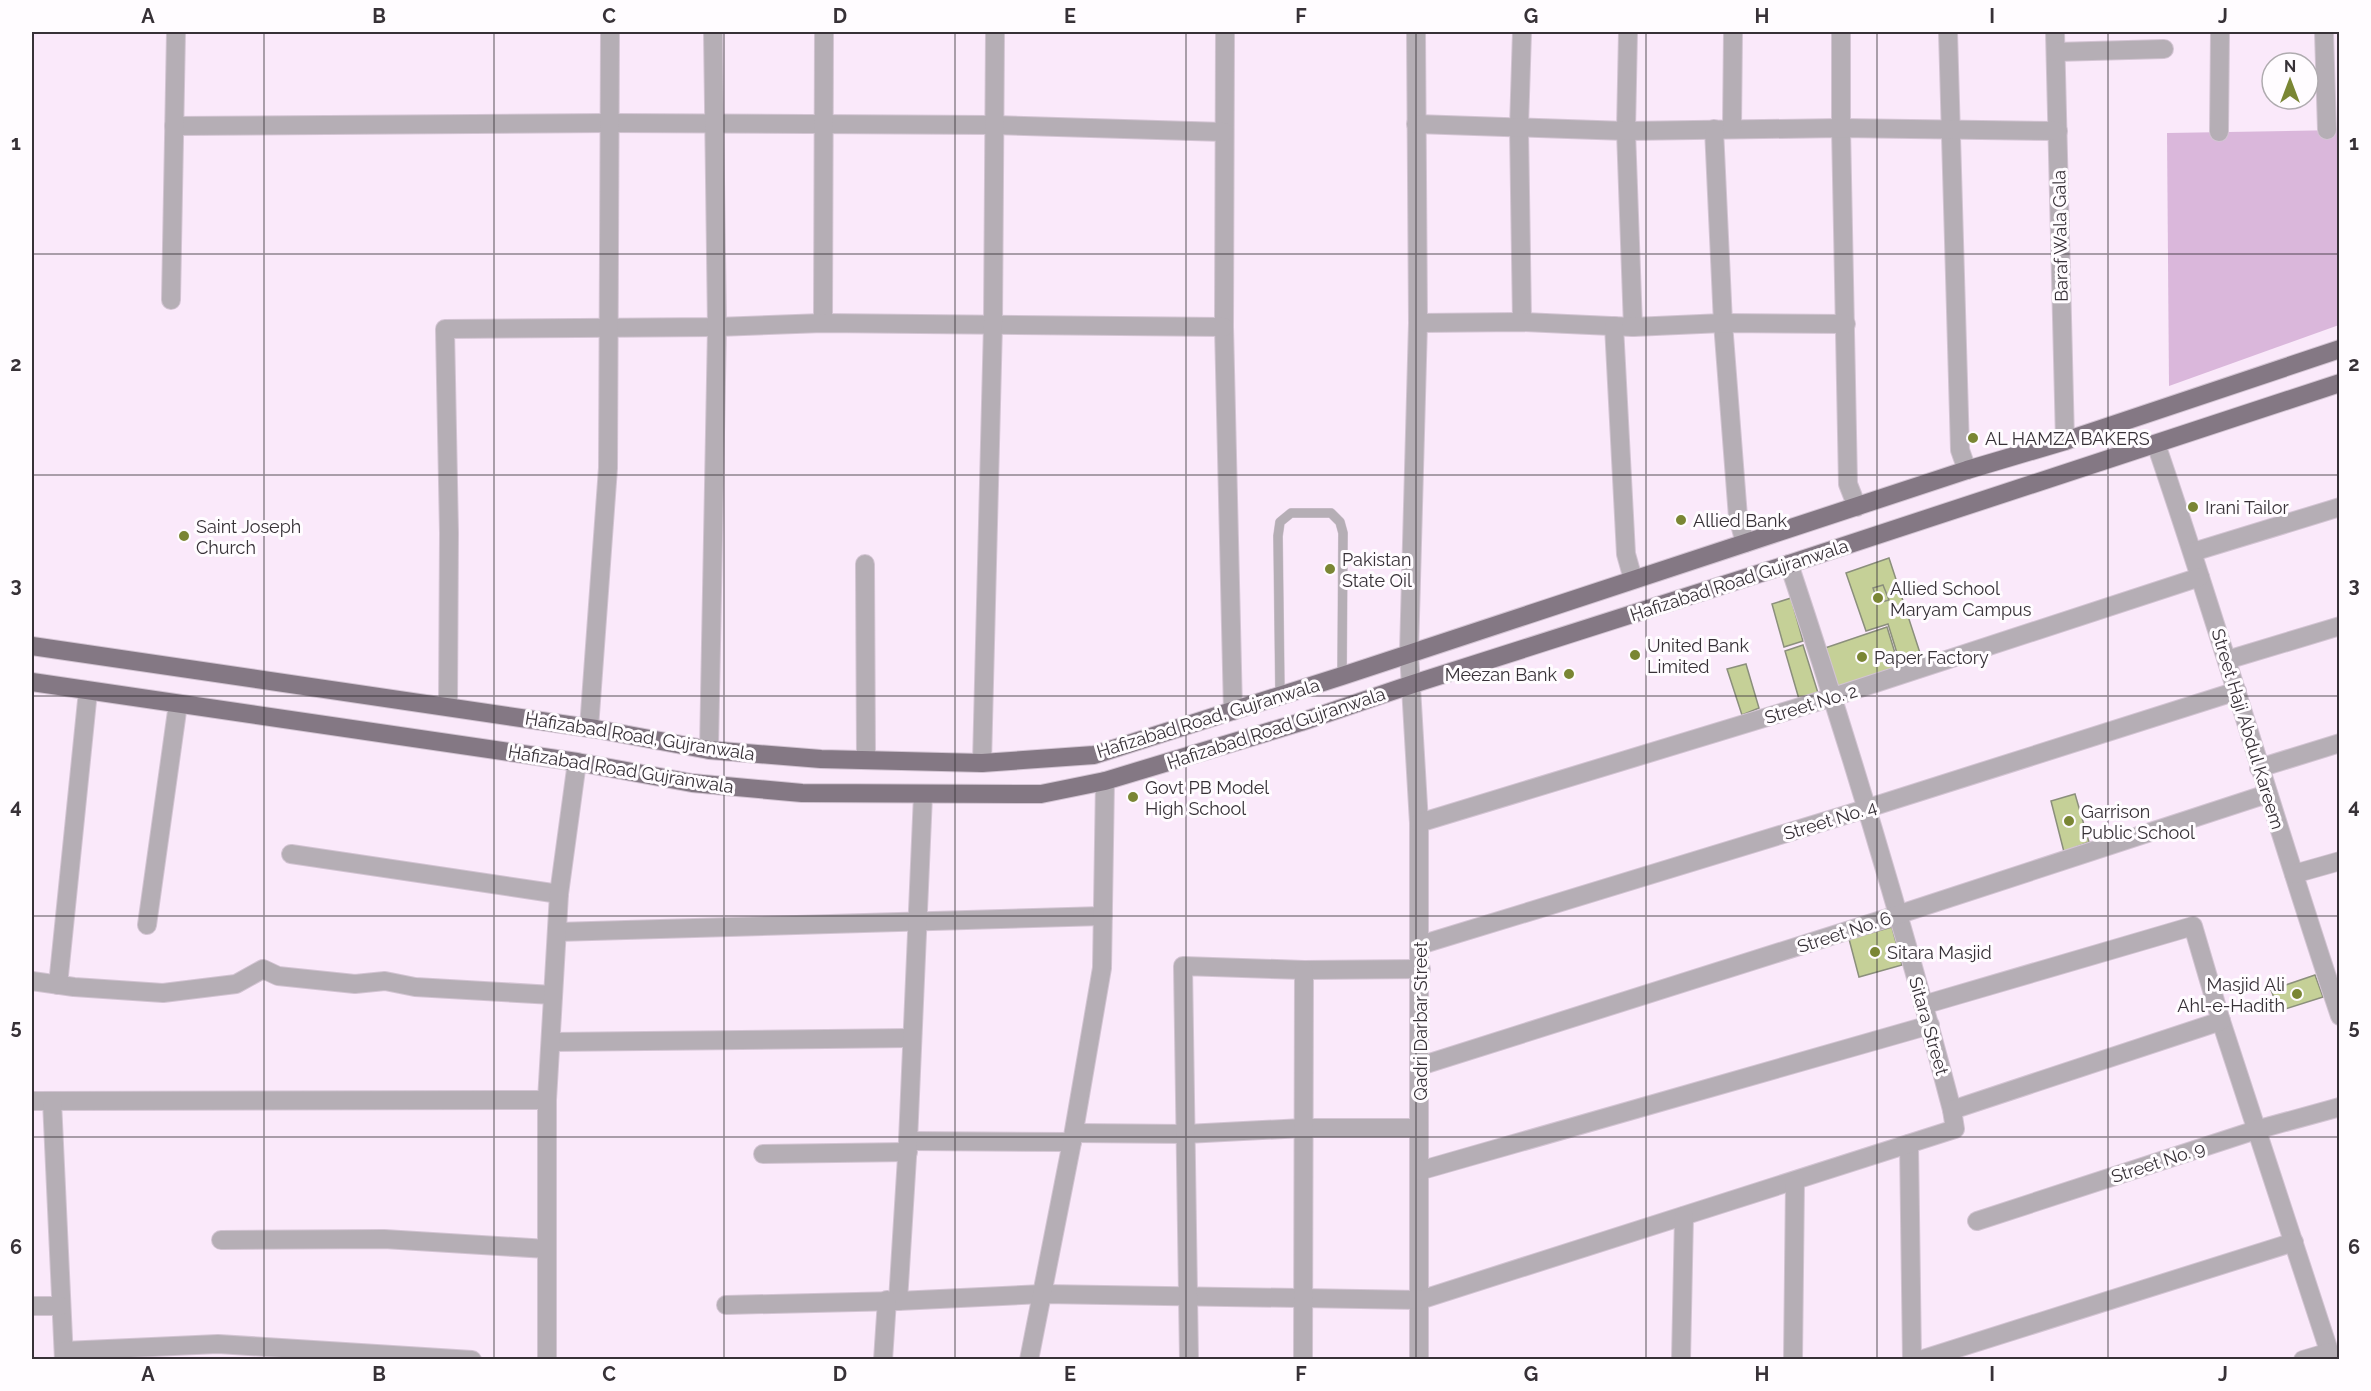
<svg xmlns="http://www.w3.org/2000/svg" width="2371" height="1391" font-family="Raleway,sans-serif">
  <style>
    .grass { fill: #dab7db }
    .building { fill: #c5d097; stroke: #8b8f7c; stroke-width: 1.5 }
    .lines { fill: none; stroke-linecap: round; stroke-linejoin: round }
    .service-casing { stroke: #d3c4d3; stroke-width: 10 }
    .minor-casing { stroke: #d3c4d3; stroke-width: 20 }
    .primary-casing { stroke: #d3c4d3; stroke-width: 20 }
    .service { stroke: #b5aeb5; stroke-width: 9 }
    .minor { stroke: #b5aeb5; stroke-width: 18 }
    .primary { stroke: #847884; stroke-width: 18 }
    .grid { fill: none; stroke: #373137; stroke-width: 1.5; stroke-opacity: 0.55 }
    .poi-dot { fill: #7a8634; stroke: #fffcff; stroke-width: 2 }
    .labels { text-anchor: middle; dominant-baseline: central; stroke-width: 6; stroke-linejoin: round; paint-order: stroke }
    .street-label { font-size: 18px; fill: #373137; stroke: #fffcff }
    .poi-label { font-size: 18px; fill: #373137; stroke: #fffcff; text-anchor: start }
    .neatline { fill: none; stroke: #373137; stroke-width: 2 }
    .grid-label { font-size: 20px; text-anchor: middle; font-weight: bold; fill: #373137 }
  </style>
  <rect width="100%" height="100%" fill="#fae9fa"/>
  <path class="grass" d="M2339 130V325L2169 386 2167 133Z"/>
  <g class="building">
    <path d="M1889 558 1922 659 1901 666 1888 624 1866 631 1846 573Z"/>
    <path d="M1883 585 1889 600 1878 603 1873 588Z"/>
    <path d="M1791 598 1803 641 1784 647 1772 604Z"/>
    <path d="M1887 627 1899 666 1836 688 1825 648Z"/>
    <path d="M1803 645 1818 693 1799 699 1785 651Z"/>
    <path d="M1746 664 1759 708 1742 715 1727 669Z"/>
    <path d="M2075 794 2089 842 2064 852 2051 801Z"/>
    <path d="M1892 927 1902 965 1859 977 1849 939Z"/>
    <path d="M2315 975 2323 997 2279 1011 2271 990Z"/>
  </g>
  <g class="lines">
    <defs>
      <path id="service" d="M1280 695 1278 536 1280 522 1291 513H1331L1340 522 1343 533 1342 676"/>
      <g id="minor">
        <path d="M1225 32 1224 327 1233 711"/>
        <path d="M1416 32 1418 323 1409 653 1419 823V1360"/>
        <path d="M1522 32 1519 127 1522 322"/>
        <path d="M1628 32 1626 131 1633 327"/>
        <path d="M1841 32V128L1848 484 1857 507"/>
        <path d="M1948 32 1960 450 1967 470"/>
        <path d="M2055 32 2065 441"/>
        <path d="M2324 32 2327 130"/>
        <path d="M2056 52 2164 49"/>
        <path d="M1416 124 1626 131 1841 128 2058 131"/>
        <path d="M174 126 608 123 994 125 1224 132"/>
        <path d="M1732 128 1733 32"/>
        <path d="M1714 129 1723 323 1738 517 1745 543"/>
        <path d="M2219 132 2220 32"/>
        <path d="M171 300 176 32"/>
        <path d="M823 323 824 32"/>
        <path d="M1418 323 1522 322 1633 327 1723 323 1846 324"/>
        <path d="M1614 326 1626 554 1633 579"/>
        <path d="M2156 444C2221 633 2276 826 2340 1016"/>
        <path d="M2193 552 2340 507"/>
        <path d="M865 564 866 760"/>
        <path d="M1789 564C1849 744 1904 927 1952 1110"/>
        <path d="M2227 660 2340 626"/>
        <path d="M448 706 449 533 445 329 717 327 823 323 1224 327"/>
        <path d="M589 728 608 468 610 32"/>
        <path d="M709 750 717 327 713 32"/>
        <path d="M982 763 993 324 995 32"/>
        <path d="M2259 768 2340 743"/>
        <path d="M1419 823 1833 697 2200 577"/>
        <path d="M291 854 559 894"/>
        <path d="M2294 874 2340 861"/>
        <path d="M147 925 178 704"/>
        <path d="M557 932 1103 916"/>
        <path d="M1420 945 1865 809 2237 691"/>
        <path d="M32 981 74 987 163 993 236 984 263 969 278 976 355 984 385 981 415 987 553 995"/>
        <path d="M58 985 88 691"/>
        <path d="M1923 1005 2193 926 2221 1021 2332 1360"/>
        <path d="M551 1042 912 1038"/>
        <path d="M1420 1066 1897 915 2267 794"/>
        <path d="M32 1101 547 1100"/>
        <path d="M52 1101 64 1360"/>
        <path d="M1074 1133 1186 1134 1303 1128H1419"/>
        <path d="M908 1141 1072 1142"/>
        <path d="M1909 1144 1912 1360"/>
        <path d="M763 1154 908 1152"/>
        <path d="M1419 1171 1930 1025"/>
        <path d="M1977 1221 2256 1130 2340 1107"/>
        <path d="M221 1240 384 1239 547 1249"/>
        <path d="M898 1301 908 1141 923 795"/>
        <path d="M726 1305 898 1301 1043 1294 1420 1300 1955 1129 1952 1110 2221 1021"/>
        <path d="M32 1306H61"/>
        <path d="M64 1351 218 1344 472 1360"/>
        <path d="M547 1360V1100L559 894 577 762"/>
        <path d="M883 1360 887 1300"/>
        <path d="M1029 1360 1072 1142 1102 968 1105 781"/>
        <path d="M1189 1360 1183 966 1304 970 1421 969"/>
        <path d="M1303 1360 1304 970"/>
        <path d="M1681 1360 1684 1216"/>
        <path d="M1793 1360 1795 1181"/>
        <path d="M1920 1360 2294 1242"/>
        <path d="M2303 1360 2330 1352"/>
      </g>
      <g id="primary">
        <path d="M32 646 596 729 709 750 821 759 982 763 1094 755 1342 676 1967 470 2065 441 2340 349"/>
        <path d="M32 682 577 762 692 783 802 793 1041 794 1105 781 1301 722 1413 684 1789 564 2340 383"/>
      </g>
    </defs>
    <use href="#service" class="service-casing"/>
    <use href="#minor" class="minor-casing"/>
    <use href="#primary" class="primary-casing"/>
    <use href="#service" class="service"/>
    <use href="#minor" class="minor"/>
    <use href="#primary" class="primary"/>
  </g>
  <path class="grid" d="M264 32V1360M494 32V1360M724 32V1360M955 32V1360M1186 32V1360M1416 32V1360M1646 32V1360M1877 32V1360M2108 32V1360M32 254H2340M32 475H2340M32 696H2340M32 916H2340M32 1137H2340"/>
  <g class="poi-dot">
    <circle cx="1973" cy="438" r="6"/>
    <circle cx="2193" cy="507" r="6"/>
    <circle cx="1681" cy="520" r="6"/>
    <circle cx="184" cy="536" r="6"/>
    <circle cx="1330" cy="569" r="6"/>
    <circle cx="1878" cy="598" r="6"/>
    <circle cx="1635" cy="655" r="6"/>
    <circle cx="1862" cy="657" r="6"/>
    <circle cx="1569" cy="674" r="6"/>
    <circle cx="1133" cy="797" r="6"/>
    <circle cx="2069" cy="821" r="6"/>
    <circle cx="1875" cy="952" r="6"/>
    <circle cx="2297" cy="994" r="6"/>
  </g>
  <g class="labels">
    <g class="street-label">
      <text transform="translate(2060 236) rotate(-91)">Baraf Wala Gala</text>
      <text transform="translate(1739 580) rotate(-18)">Hafizabad Road Gujranwala</text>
      <text transform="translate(1811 704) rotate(-17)">Street No. 2</text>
      <text transform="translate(1208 718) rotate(-17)">Hafizabad Road, Gujranwala</text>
      <text transform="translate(1276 728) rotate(-18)">Hafizabad Road Gujranwala</text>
      <text transform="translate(2248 729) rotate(73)">Street Haji Abdul Kareem</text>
      <text transform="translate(640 736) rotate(9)">Hafizabad Road, Gujranwala</text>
      <text transform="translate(621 769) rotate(9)">Hafizabad Road Gujranwala</text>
      <text transform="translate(1830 820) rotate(-17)">Street No. 4</text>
      <text transform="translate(1844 932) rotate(-18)">Street No. 6</text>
      <text transform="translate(1420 1021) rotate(-90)">Qadri Darbar Street</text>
      <text transform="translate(1929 1026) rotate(74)">Sitara Street</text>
      <text transform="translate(2158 1162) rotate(-18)">Street No. 9</text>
    </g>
    <g class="poi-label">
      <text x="1985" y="438">AL HAMZA BAKERS</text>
      <text x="2205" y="507">Irani Tailor</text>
      <text x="1693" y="520">Allied Bank</text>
      <text x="196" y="526">Saint Joseph<tspan x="196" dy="21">Church</tspan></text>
      <text x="1342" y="559">Pakistan<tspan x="1342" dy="21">State Oil</tspan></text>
      <text x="1890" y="588">Allied School<tspan x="1890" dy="21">Maryam Campus</tspan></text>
      <text x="1647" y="645">United Bank<tspan x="1647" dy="21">Limited</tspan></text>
      <text x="1874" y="657">Paper Factory</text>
      <text x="1557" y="674" text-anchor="end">Meezan Bank</text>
      <text x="1145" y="787">Govt PB Model<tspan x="1145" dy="21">High School</tspan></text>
      <text x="2081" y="811">Garrison<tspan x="2081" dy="21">Public School</tspan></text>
      <text x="1887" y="952">Sitara Masjid</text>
      <text x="2285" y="984" text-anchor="end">Masjid Ali<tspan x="2285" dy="21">Ahl-e-Hadith</tspan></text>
    </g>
  </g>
  <rect width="2371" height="1391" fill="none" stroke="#fffcff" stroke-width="66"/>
  <g transform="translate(2290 81)"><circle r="28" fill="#fffcff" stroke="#afabaf" stroke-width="1.5"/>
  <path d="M0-4.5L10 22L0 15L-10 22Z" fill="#7a8634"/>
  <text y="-9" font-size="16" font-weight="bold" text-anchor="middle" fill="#373137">N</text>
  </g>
  <rect x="33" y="33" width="2305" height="1325" class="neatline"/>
  <g class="grid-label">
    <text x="148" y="23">A</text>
    <text x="379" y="23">B</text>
    <text x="609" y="23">C</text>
    <text x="840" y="23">D</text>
    <text x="1070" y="23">E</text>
    <text x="1301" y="23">F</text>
    <text x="1531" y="23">G</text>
    <text x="1762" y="23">H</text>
    <text x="1992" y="23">I</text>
    <text x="2223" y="23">J</text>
    <text x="16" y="150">1</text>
    <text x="2354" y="150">1</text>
    <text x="16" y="371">2</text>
    <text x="2354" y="371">2</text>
    <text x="16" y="592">3</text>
    <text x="2354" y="592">3</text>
    <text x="16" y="813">4</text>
    <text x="2354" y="813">4</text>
    <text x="16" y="1034">5</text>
    <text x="2354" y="1034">5</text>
    <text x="16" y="1254">6</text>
    <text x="2354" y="1254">6</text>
    <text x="148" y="1381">A</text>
    <text x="379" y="1381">B</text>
    <text x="609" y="1381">C</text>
    <text x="840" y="1381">D</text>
    <text x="1070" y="1381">E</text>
    <text x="1301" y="1381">F</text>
    <text x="1531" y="1381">G</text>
    <text x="1762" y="1381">H</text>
    <text x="1992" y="1381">I</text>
    <text x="2223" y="1381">J</text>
  </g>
</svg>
